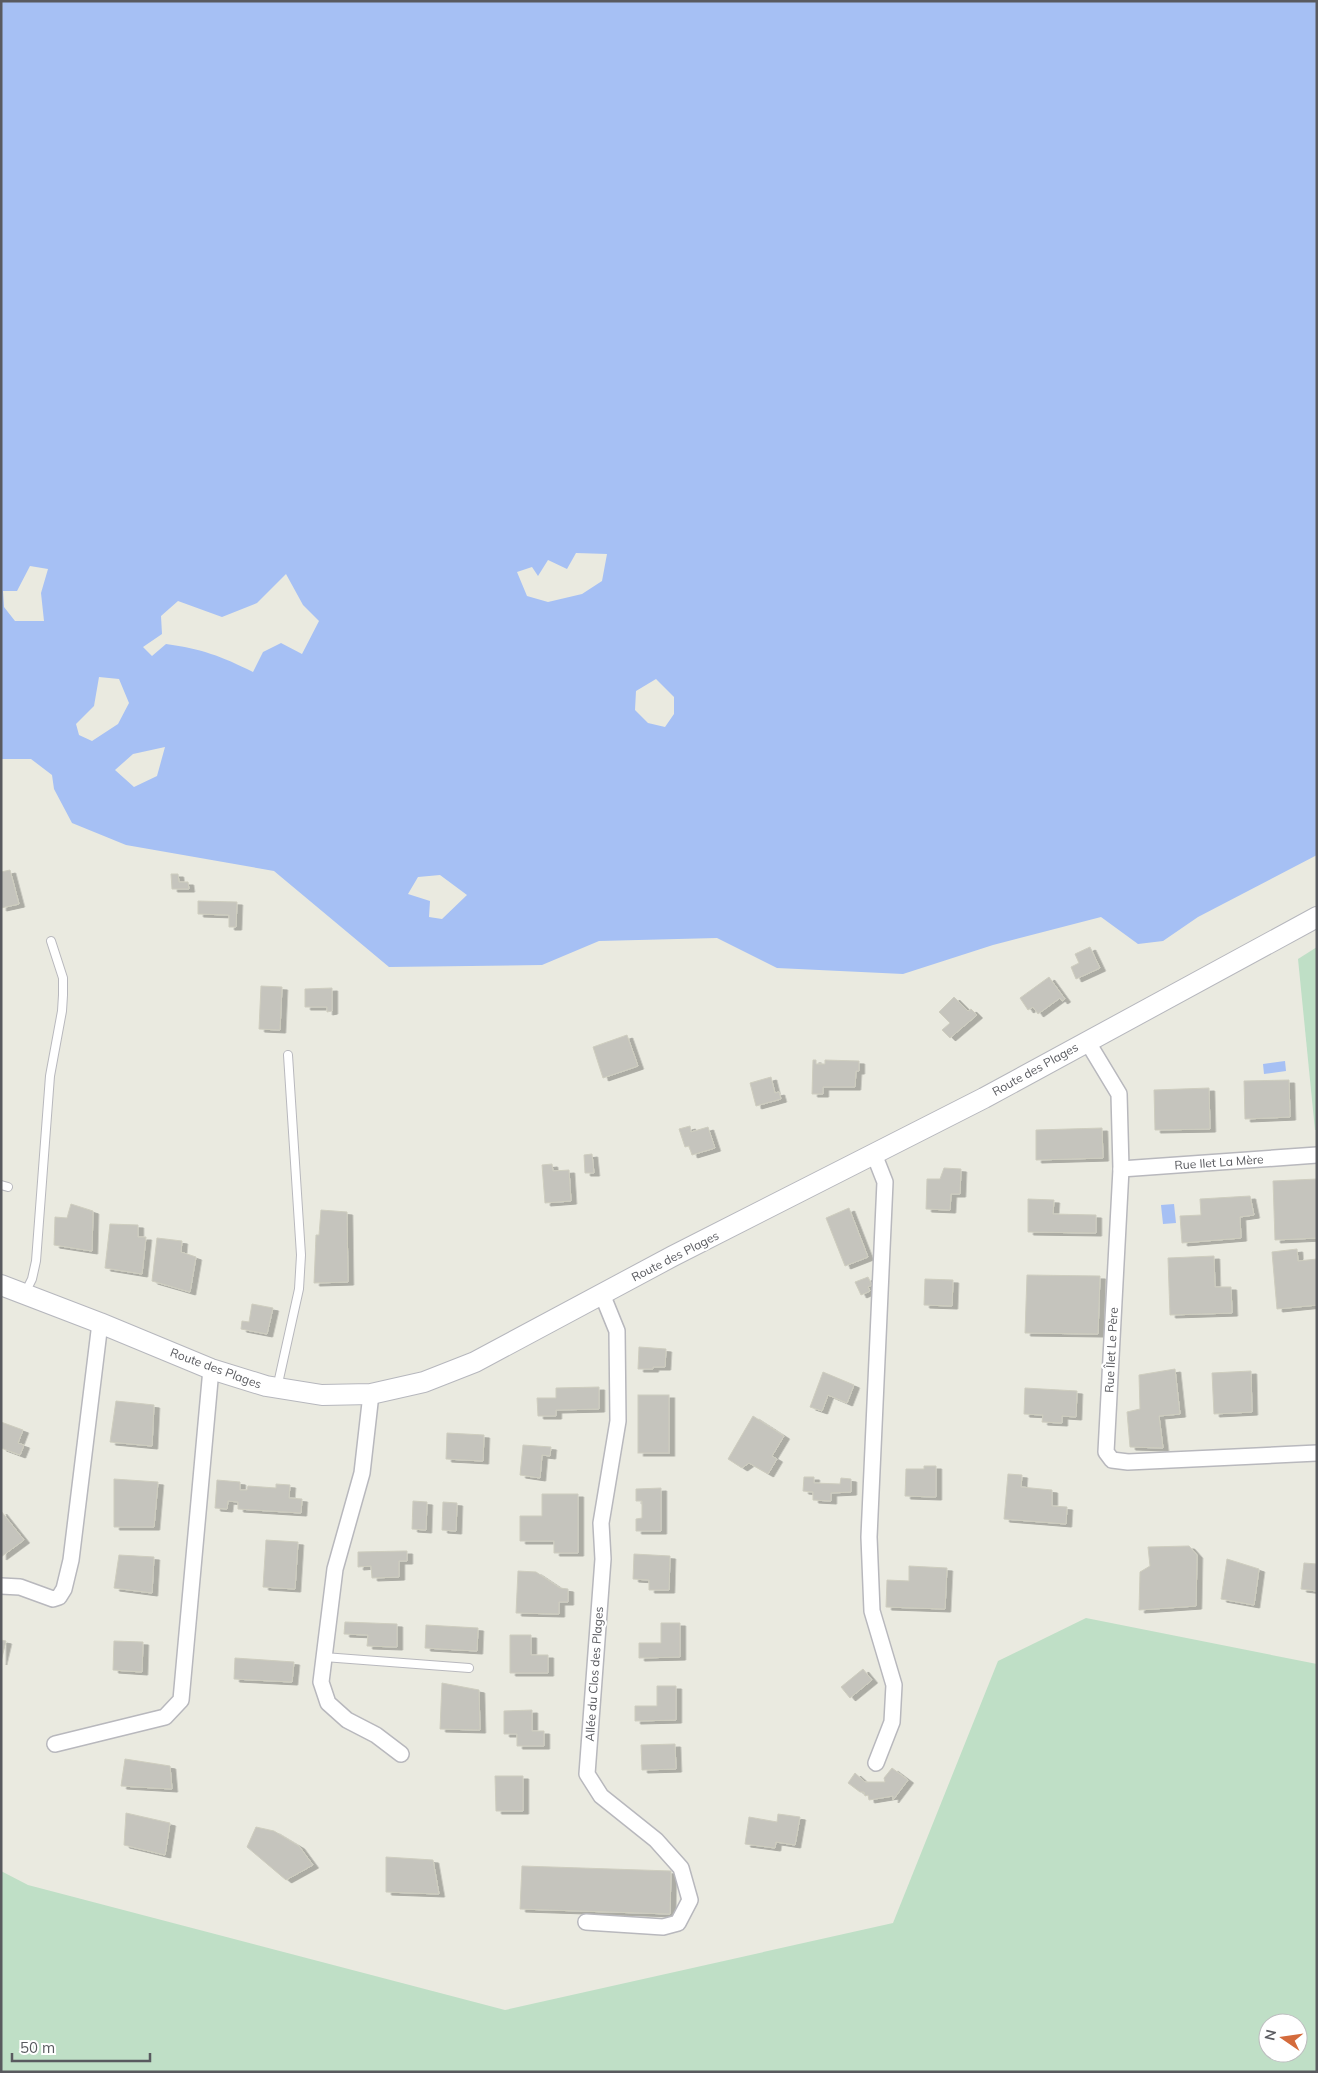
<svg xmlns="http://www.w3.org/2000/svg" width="1318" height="2073" font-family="Mulish,sans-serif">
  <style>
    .green { fill: #bfdfc6; fill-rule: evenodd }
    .water { fill: #a6c0f4; fill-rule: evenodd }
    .building { fill: #c5c4bd; stroke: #cecdbf; filter: url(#shadow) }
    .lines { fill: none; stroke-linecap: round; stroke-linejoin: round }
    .lane-casing { stroke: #b8b8bd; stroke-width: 10 }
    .street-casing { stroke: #b8b8bd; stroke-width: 18 }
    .secondary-casing { stroke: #b6b7bd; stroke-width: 22 }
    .lane { stroke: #fff; stroke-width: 8 }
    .street { stroke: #fff; stroke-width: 15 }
    .secondary { stroke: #fff; stroke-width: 20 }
    .labels { text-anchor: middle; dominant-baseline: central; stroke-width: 4.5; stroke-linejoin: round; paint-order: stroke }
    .street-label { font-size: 12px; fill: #595a5f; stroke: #fff }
  </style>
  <defs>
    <filter id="shadow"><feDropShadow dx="5.5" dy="3" stdDeviation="0" flood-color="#0004"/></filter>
  </defs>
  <rect width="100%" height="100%" fill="#eaeae0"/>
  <g class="green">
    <path d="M1317 947V1130H1315L1298 959Z"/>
    <path d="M1086 1618 1317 1664V2072H1V1871L28 1885 505 2010 893 1923 998 1661ZM1268 2023H1298V2053H1268Z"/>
  </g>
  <g class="water">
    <path d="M1 1H1317V855L1198 917 1163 941 1138 944 1101 917 993 945 903 974 777 968 717 938 599 941 542 965 389 967 274 871 126 845 72 823 54 789 52 775 31 759H1ZM576 553 607 554 602 581 582 594 548 602 527 596 517 572 532 567 538 576 548 560 567 569ZM30 566 48 569 41 593 44 621H15L4 607 3 591H17ZM286 574 303 605 319 621 302 654 281 643 263 652 253 672C221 656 202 649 166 644L152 656 143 647 162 634 161 616 178 601 222 617 257 603ZM99 677 119 679 129 703 118 724 92 741 79 735 76 724 94 706ZM656 679 674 697V714L665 727 648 723 635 710 636 691ZM165 747 157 776 134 787 115 770 133 754ZM440 875 467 895 442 919 429 917 430 901 408 894 418 877Z"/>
    <path d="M1285 1061 1286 1071 1264 1074 1263 1064Z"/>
    <path d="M1174 1204 1176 1223 1163 1224 1161 1205Z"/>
  </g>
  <g class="building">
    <path d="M10 870 19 904 1 908V872Z"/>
    <path d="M171 874H178L179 882H188L189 889H172Z"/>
    <path d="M198 901 237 902 236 927H229V915L198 914Z"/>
    <path d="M1090 947 1100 968 1076 979 1071 967 1079 963 1075 954Z"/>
    <path d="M1049 977 1065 999 1062 1001 1060 998 1038 1014 1033 1007 1028 1010 1020 998Z"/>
    <path d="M261 986 282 987 280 1030 259 1029Z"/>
    <path d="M332 988V1011L327 1012V1007H305V989Z"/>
    <path d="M954 997 968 1011 971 1009 977 1015 950 1038 942 1030 950 1023 939 1012Z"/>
    <path d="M627 1035 638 1066 603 1078 593 1047Z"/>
    <path d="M813 1060H816V1064H825V1060L859 1061V1071H856L855 1087H823V1094H812Z"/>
    <path d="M771 1077 775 1093 779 1092 781 1099 756 1106 750 1083Z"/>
    <path d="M1289 1080 1290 1117 1245 1119 1244 1081Z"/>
    <path d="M1209 1088 1210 1129 1155 1130 1154 1090Z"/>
    <path d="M690 1126 691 1132 708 1127 715 1148 692 1155 689 1146 685 1147 679 1129Z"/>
    <path d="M1102 1128 1103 1158 1036 1160V1130Z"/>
    <path d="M592 1154 594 1173H585L584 1155Z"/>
    <path d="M552 1164 553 1171 569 1170 571 1201 545 1203 542 1165Z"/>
    <path d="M944 1168 961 1169 960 1194H951L950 1210 926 1209 927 1179H940Z"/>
    <path d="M1317 1179V1238L1275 1240 1273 1181Z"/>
    <path d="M1250 1196 1254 1215 1240 1217 1241 1238 1182 1243 1180 1216 1201 1215 1200 1199Z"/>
    <path d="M1028 1199 1054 1200 1053 1214 1096 1215V1233L1028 1232Z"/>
    <path d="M71 1204 93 1211 92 1251 54 1245 55 1217 67 1218Z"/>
    <path d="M849 1208 868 1257 845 1266 826 1218Z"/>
    <path d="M321 1210 347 1212 348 1282 314 1283 316 1235H319Z"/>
    <path d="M110 1224 138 1225V1237H146L142 1274 105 1268Z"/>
    <path d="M157 1238 182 1241 181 1252 196 1257 190 1292 152 1281Z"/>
    <path d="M1297 1249 1298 1261 1317 1259V1305L1277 1309 1272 1252Z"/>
    <path d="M1214 1256 1215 1287H1231L1232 1313 1170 1315 1168 1258Z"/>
    <path d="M1027 1275 1100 1276 1098 1334 1025 1333Z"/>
    <path d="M868 1277 872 1285 868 1287 870 1291 861 1295 855 1282Z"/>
    <path d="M925 1279 953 1280 952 1306 924 1305Z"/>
    <path d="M252 1304 273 1308 267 1334 241 1329 242 1321 249 1322Z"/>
    <path d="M639 1347 666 1349 665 1367H653V1369H638Z"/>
    <path d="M1175 1369 1180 1414 1159 1416 1163 1448 1130 1447 1127 1412 1140 1409 1139 1375Z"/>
    <path d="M1251 1371 1252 1412 1214 1414 1212 1373Z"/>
    <path d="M823 1372 854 1385 847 1403 828 1395 822 1411 810 1407Z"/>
    <path d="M599 1387V1409L556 1410V1416H538L537 1398H556V1388Z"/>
    <path d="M1025 1388 1077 1391 1076 1417 1062 1416V1423L1042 1422 1043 1415 1024 1414Z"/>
    <rect x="638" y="1395" width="31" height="58"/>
    <path d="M116 1401 154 1405 152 1446 110 1442Z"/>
    <path d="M753 1416 784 1436 772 1456 777 1459 768 1474 749 1463 742 1468 728 1459Z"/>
    <path d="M1 1422 23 1430 18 1443 24 1445 20 1455 1 1448Z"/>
    <path d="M447 1433 484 1435 483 1461 446 1459Z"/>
    <path d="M523 1445 551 1447 550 1456 542 1455 540 1478 520 1475Z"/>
    <path d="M924 1466H936V1497L905 1496 906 1469H924Z"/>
    <path d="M1008 1474 1022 1475 1021 1487 1052 1490V1506L1067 1507 1066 1524 1004 1519Z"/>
    <path d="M804 1477H814V1483L840 1484 841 1478 851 1479V1492L831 1493V1501L813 1500V1492L803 1491Z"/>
    <path d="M114 1479 158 1482 154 1527H114Z"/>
    <path d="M217 1480 240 1482V1490H247L248 1486 276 1488V1484L290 1485 289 1498 302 1499 301 1513 238 1509V1502L228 1501 227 1509 215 1508Z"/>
    <path d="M661 1488V1531H636V1519L642 1518V1501H636V1489Z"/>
    <path d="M542 1494H578V1553H554V1541H520V1516H542Z"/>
    <path d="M413 1501 427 1502 426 1530 412 1529Z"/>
    <path d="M443 1502 457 1503 456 1531 442 1530Z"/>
    <path d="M1 1511 24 1540 1 1557Z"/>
    <path d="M266 1540 298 1542 295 1589 263 1587Z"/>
    <path d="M1189 1546 1197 1555 1196 1606 1139 1610 1140 1572 1150 1566 1148 1547Z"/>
    <path d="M404 1551H407V1561H399V1577L372 1578 371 1566 358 1567V1552Z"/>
    <path d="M634 1554 670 1556 669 1590H649V1580L633 1579Z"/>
    <path d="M119 1555 154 1557 152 1593 114 1588Z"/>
    <path d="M1227 1559 1259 1569 1254 1605 1221 1599Z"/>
    <path d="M1304 1563 1317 1564V1591L1301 1589Z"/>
    <path d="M909 1566 947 1568 945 1609 886 1607 887 1580 909 1581Z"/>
    <path d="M518 1571 536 1572 560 1588 568 1589V1602H559V1614L516 1613Z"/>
    <path d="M345 1622 397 1624V1647L367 1646 368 1635 344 1634Z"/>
    <path d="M661 1623H680V1657L639 1658V1643H661Z"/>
    <path d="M426 1625 478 1628 477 1651 425 1648Z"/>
    <path d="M510 1635H531V1655H548V1673H510Z"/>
    <path d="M1 1640 6 1641 1 1662Z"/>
    <path d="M114 1641 143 1642 142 1672 113 1670Z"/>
    <path d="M235 1658 294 1662 292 1682 234 1679Z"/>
    <path d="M863 1669 872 1680 850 1698 841 1687Z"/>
    <path d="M442 1683 479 1690 480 1730 440 1729Z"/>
    <path d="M657 1686H676V1720L635 1721V1706H657Z"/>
    <path d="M532 1710V1731H544V1746H517V1734H504V1711Z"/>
    <path d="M675 1744 676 1769 642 1770 641 1745Z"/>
    <path d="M125 1759 170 1766 172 1789 121 1786Z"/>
    <path d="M892 1768 908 1780 893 1800V1796L869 1800 868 1795 865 1796 864 1792H860L848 1783 855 1773 865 1782H885L884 1778Z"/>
    <path d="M495 1776H523V1811H496Z"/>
    <path d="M126 1813 170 1823 165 1855 124 1845Z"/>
    <path d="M778 1814 800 1817 795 1845 776 1842 775 1848 745 1844 749 1817 777 1822Z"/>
    <path d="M256 1827 274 1831 299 1846 313 1865 286 1880 247 1847Z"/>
    <path d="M386 1857 433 1860 439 1894 386 1892Z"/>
    <path d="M522 1866 671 1871 670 1914 520 1909Z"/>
  </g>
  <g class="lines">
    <defs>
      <g id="lane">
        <path d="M1 1185 8 1187"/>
        <path d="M25 1293 32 1279 36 1261 50 1076 62 1011 63 995V978L51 941"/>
        <path d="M277 1388 299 1289 301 1255 288 1055"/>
        <path d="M324 1657 469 1668"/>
      </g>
      <g id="street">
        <path d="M1087 1041 1119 1094 1121 1169 1106 1452 1112 1460 1128 1462 1317 1453"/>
        <path d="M874 1154 885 1182 869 1537 872 1611 894 1685 892 1722 876 1763"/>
        <path d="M1121 1169 1317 1155"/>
        <path d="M371 1394 362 1473 335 1569 321 1682 328 1703 347 1720 376 1735 401 1754"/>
        <path d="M1 1586 20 1587 53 1599 59 1597 64 1589 71 1560 100 1323"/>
        <path d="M55 1744 165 1717 181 1700 211 1369"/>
        <path d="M586 1922 663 1927 678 1923 690 1900 681 1868 656 1840 601 1796 587 1774 603 1559 601 1523 618 1421 617 1331 602 1294"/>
      </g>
      <path id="secondary" d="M1 1285 100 1323 211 1369 266 1386 322 1395 371 1394 424 1382 475 1362 673 1256 984 1098 1317 917"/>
    </defs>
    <use href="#lane" class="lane-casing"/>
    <use href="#street" class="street-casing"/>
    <use href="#secondary" class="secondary-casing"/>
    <use href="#lane" class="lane"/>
    <use href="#street" class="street"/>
    <use href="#secondary" class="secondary"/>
  </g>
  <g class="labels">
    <g class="street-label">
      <text transform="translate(1035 1069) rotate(-29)">Route des Plages</text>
      <text transform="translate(1219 1162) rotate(-4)">Rue Ilet La Mère</text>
      <text transform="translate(675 1256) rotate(-27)">Route des Plages</text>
      <text transform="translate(1111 1350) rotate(-87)">Rue Îlet Le Père</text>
      <text transform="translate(216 1368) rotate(20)">Route des Plages</text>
      <text transform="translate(594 1674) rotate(-86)">Allée du Clos des Plages</text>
    </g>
  </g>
  <rect width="1318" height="2073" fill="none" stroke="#595a5f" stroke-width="5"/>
  <g transform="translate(1283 2038) rotate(283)"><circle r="24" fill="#ffffff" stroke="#bdbdbf"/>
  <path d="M0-4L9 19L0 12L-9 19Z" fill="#d46b3c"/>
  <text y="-8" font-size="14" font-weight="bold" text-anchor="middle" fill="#595a5f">N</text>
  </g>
  <path d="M12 2053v8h138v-8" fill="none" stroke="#595a5f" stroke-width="2.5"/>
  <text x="20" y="2053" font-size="15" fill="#595a5f" stroke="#ffffff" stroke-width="4" paint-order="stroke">50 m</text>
</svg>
